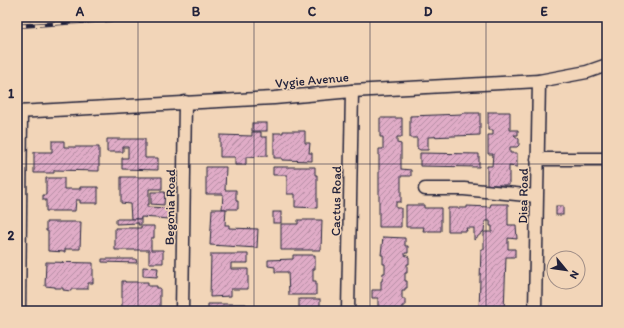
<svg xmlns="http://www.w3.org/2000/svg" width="624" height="328" font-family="Itim,sans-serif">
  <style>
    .building { fill: url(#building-hatch); stroke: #22223b }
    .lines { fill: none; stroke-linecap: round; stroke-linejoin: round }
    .street-casing { stroke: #22223b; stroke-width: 15 }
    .street { stroke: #f2d5b8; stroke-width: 12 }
    .rail-casing { stroke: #22223b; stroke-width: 4.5 }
    .rail { stroke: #f2d5b8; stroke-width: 3; stroke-dasharray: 9; stroke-linecap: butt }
    .grid { fill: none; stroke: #22223b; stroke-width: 1; stroke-opacity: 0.55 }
    .labels { text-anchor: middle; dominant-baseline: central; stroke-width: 3; stroke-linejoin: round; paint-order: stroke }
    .street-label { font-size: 13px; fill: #22223b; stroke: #f2d5b8 }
    .neatline { fill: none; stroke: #22223b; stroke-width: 1.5 }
    .grid-label { font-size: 13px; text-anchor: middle; font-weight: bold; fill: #22223b }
  </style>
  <defs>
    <pattern id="building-hatch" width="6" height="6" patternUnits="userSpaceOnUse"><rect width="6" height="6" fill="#e0acc7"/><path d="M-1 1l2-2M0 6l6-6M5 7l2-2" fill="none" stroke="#b58ca3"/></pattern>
  </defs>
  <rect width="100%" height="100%" fill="#f2d5b8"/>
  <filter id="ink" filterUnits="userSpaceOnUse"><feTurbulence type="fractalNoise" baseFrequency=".025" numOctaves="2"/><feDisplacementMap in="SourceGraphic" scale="8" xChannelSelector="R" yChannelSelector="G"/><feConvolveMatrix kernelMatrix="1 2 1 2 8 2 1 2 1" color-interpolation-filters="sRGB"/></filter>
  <g filter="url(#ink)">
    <g class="building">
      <path d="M488 112H510V130H518V135H514L519 139V145L517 147H510V153H517V167L509 166V185H487V166H492L493 154H488V135H493V130H488Z"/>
      <path d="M462 113H480V135L428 137V150H420L417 148V138H410V116L462 114Z"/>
      <path d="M380 118H402V137H397V143L401 144V169L411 170V176H401V202H396V208H401V227H379V149H383V137H380Z"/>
      <rect x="252" y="123" width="15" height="8"/>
      <path d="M283 131H305V143H310L309 153H312V161L282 160V158H274V133H283Z"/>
      <path d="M252 132H261V137H267V156L246 157V165H235V157H220V135L252 136Z"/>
      <path d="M107 139H145V158H158V170L122 169V158H128V147H123V152H107Z"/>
      <path d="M52 141H64V147H99V171L54 170V173H34V152H52Z"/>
      <path d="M420 153 479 154V167L420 166Z"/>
      <path d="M206 167H226L225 190H236V201H238V209H222L223 194H206Z"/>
      <path d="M273 167H315V175H317V208L295 207V194H287V175H273Z"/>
      <path d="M121 177H162V189H149V204H147V207L170 208V219L141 217V219H131L130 204 121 203Z"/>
      <path d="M46 178H64V189H80V187H98V203H80V200H76L75 211H46V200H43V195H46Z"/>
      <path d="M151 192H165L164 205 151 204Z"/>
      <path d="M491 204H508V225H516L517 239 508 238V249H515V257H506L504 311H479L481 249H484V232H492V226H490V221H485L484 231 474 240V228H466L467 231H448V208H467V206L490 207Z"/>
      <path d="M406 205H424V208H441V231H423L424 227H406Z"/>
      <rect x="556" y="206" width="7" height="9"/>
      <path d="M212 209H226L225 225H229V228L258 229 257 248 210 245Z"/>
      <rect x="273" y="212" width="8" height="11"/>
      <path d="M116 219H141V225H138L139 223 116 224Z"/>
      <path d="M298 220H322L321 250H281V224H298Z"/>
      <path d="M46 222H81L80 249H65V252L48 251V231H46Z"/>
      <path d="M141 226H154V238H151V250H163V263H149V250H115V228H141Z"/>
      <path d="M383 237 405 238V246H408V253H405V255L409 257V264H407V273H405V281H407V288H405V290H402V299H405V306H402V310H405V311H378V298H372V290H381V281H382L383 273H385V264H383V255H381Z"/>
      <path d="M211 254H248V263H231V269H248V289H231V296L210 297Z"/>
      <path d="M293 255H315V269H313V281H316V295H289L288 272H275V267L268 266V260L293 259Z"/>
      <path d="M102 259H136L137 263 102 262Z"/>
      <path d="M46 262 93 263V283H88V289H71V291L63 290V288H55V287L45 286Z"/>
      <path d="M143 267 158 268 157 277 143 276Z"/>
      <path d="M122 281H125V282H148V286H157V288H160V308H122Z"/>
      <rect x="299" y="299" width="21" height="12"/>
      <path d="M208 304H246V306H248V311H208Z"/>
    </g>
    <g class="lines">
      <defs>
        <g id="street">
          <path d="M17 112 274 98 352 91 539 81 587 72 607 65"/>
          <path d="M537 159H607"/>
          <path d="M425 189H464L536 196"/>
          <path d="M19 311 21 112"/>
          <path d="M182 311 185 102"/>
          <path d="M348 311 352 91"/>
          <path d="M535 311 539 81"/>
        </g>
      </defs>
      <use href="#street" class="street-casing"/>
      <use href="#street" class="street"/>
      <defs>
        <g id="rail">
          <path d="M17 18 27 17"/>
          <path d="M17 26 151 17"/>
        </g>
      </defs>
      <use href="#rail" class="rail-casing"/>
      <use href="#rail" class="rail"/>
    </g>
  </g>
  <path class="grid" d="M138 17V311M254 17V311M370 17V311M486 17V311M17 164H607"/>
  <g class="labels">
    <g class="street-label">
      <text transform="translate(312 80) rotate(-5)">Vygie Avenue</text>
      <text transform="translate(523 196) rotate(-89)">Disa Road</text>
      <text transform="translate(336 201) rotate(-89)">Cactus Road</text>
      <text transform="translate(170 207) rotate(-89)">Begonia Road</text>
    </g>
  </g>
  <rect width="624" height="328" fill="none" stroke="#f2d5b8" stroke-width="44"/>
  <g transform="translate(566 270) rotate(119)"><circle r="19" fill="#f2d5b8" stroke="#9f8d86"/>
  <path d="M0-3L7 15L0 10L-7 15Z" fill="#22223b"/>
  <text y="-6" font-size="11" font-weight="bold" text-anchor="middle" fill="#22223b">N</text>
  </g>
  <rect x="22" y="22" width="580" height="284" class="neatline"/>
  <g class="grid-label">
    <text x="80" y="16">A</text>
    <text x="196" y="16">B</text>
    <text x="312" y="16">C</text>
    <text x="428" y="16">D</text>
    <text x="544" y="16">E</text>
    <text x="11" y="98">1</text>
    <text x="11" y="240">2</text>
  </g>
</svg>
